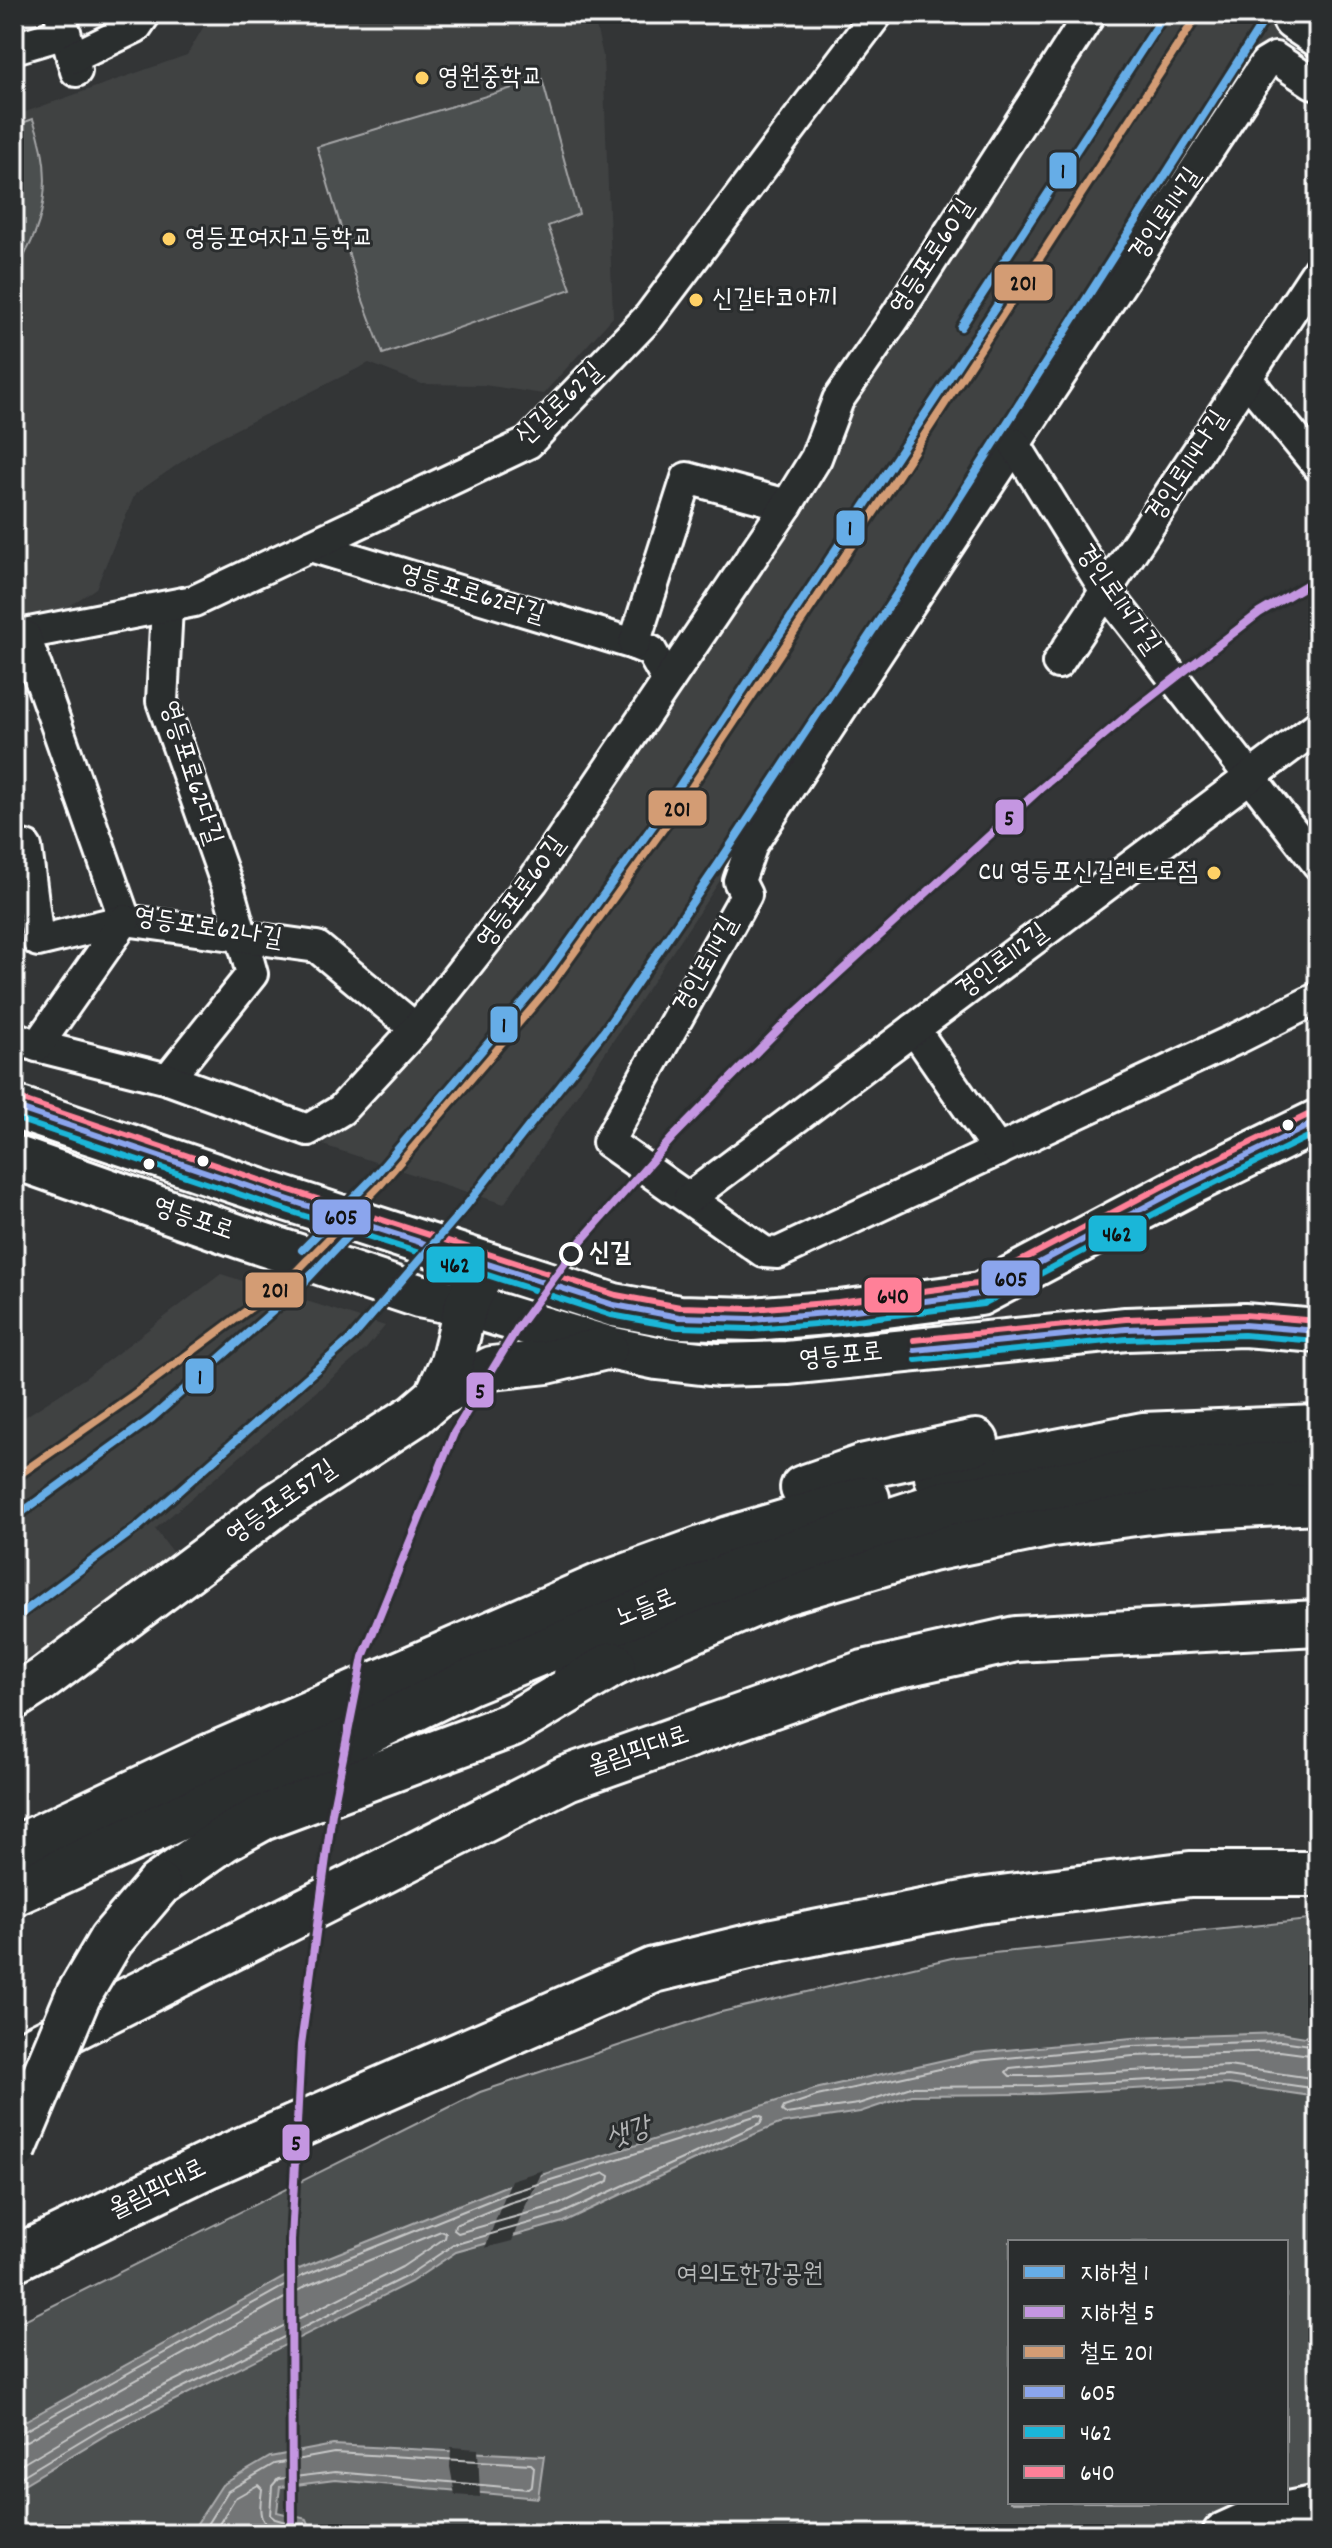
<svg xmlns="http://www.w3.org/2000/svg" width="1332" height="2548" font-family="Dekko,'Poor Story',sans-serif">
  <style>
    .built { fill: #404243 }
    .green { fill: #4c4f50; stroke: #a6a7a8; stroke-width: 2; fill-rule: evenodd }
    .water { fill: #737576; stroke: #abacad; stroke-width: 2 }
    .pier { fill: #333536 }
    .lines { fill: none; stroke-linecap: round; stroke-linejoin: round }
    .shore { stroke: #c7c8c8; stroke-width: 2 }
    .street-casing { stroke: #fff; stroke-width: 36 }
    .secondary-casing { stroke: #fff; stroke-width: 48 }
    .primary-casing { stroke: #fff; stroke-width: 50 }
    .highway-casing { stroke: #fff; stroke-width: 50 }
    .street { stroke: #2a2d2e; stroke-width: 30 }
    .secondary { stroke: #2a2d2e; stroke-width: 42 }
    .primary { stroke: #2a2d2e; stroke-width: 44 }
    .highway { stroke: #2a2d2e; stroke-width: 44 }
    .highway-bridge-casing { stroke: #fff; stroke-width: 50; stroke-linecap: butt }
    .highway-bridge { stroke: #2a2d2e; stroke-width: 44 }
    .bus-1-casing { stroke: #2a2d2e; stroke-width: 12 }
    .bus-2-casing { stroke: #2a2d2e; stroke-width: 12 }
    .bus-3-casing { stroke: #2a2d2e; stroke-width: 12 }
    .bus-1 { stroke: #8ba5ed; stroke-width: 6 }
    .bus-2 { stroke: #1ab6d8; stroke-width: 6 }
    .bus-3 { stroke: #ff8098; stroke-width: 6 }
    .rail-1-casing { stroke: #2a2d2e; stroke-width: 14 }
    .rail-1 { stroke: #d39c74; stroke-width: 8 }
    .metro-1-casing { stroke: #2a2d2e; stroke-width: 14 }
    .metro-2-casing { stroke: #2a2d2e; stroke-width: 14 }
    .metro-1 { stroke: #66ade7; stroke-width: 8 }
    .metro-2 { stroke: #c496e1; stroke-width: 8 }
    .poi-dot { fill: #ffd166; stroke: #2a2d2e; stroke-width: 3 }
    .bus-dot { fill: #fff; stroke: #2a2d2e; stroke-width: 3 }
    .stop-dot { fill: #2a2d2e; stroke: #fff; stroke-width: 4 }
    .labels { text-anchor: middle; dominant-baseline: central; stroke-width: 6; stroke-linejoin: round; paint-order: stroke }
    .poi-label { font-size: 26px; fill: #fff; stroke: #2a2d2e; text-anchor: start }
    .street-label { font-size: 26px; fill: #fff; stroke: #2a2d2e }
    .stop-label { font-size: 26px; font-weight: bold; fill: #fff; stroke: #2a2d2e; text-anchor: start }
    .park-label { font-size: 26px; fill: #b7b9b9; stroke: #2a2d2e }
    .water-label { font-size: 28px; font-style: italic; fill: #b2b3b4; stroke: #2a2d2e }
    .line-badge { stroke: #2a2d2e; stroke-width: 3 }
    .pale-badge-label { font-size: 22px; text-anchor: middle; font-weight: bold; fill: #111 }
  </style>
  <rect width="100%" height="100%" fill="#333536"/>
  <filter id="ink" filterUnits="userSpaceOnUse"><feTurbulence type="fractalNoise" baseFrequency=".0125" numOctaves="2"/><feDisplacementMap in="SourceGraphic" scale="16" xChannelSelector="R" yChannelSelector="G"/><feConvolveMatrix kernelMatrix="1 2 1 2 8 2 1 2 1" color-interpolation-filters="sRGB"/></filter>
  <g filter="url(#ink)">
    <g class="built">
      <path d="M211 14H593L603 56 613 317 543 394 484 385 422 384 369 363 210 442 135 494 96 588 59 613 14 617V116L187 55Z"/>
      <path d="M1100 14H1299L504 1204 323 1145 471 987 617 780 825 472 846 422Z"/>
      <path d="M221 1274 385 1326 365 1350 155 1529 178 1560 14 1668V1424L85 1378Z"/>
    </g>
    <g class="green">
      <path d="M542 79 579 214 548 226 571 289 383 354 361 295 317 147Z"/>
      <path d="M33 119C54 174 47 225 14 272V126Z"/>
      <path d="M1318 1919V2534H14V2325L480 2092 717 2013 956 1957ZM1010 2242H1286V2502H1010Z"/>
    </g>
    <g class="water">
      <path d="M1281 2033 1318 2039V2097L1228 2084 1038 2094 911 2095 860 2112 779 2124 707 2154 563 2222 456 2252 411 2282 111 2432 14 2490V2427L299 2269 503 2187 815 2089 975 2053 1132 2038Z"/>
      <path d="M333 2445 544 2456 538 2498 335 2480 280 2487 277 2512 307 2519 313 2534H190L222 2485 270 2457Z"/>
    </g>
    <g class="pier">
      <path d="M543 2170 522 2213 512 2241 485 2248 511 2180Z"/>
      <path d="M451 2447 478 2449 480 2497 455 2495 450 2467Z"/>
    </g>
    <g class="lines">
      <g class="shore">
        <path d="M1318 2046 1281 2041 1132 2046 976 2061 817 2096 784 2107 782 2111 786 2114 858 2104 911 2087 1038 2086 1228 2076 1318 2089"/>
        <path d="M1318 2056 1280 2051 1133 2056 1010 2068 1006 2072 1010 2076H1037L1228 2066 1318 2079"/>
        <path d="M605 2173 610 2176 609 2181 557 2205 458 2233 454 2230 455 2225 509 2203Z"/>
        <path d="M14 2434 21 2433 302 2276 506 2194 758 2115 763 2117 761 2123 561 2214 453 2245 407 2276 107 2425 14 2481"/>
        <path d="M14 2444 26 2441 306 2286 441 2231 446 2233 445 2238 402 2267 103 2416 14 2469"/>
        <path d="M201 2534 228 2491 274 2464 334 2453 531 2464 534 2467 532 2486 528 2489 335 2472 278 2479 272 2486 270 2515 275 2519 300 2526 305 2534"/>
        <path d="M213 2534 235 2498 258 2485 262 2489C258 2521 259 2526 292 2534"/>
      </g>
      <defs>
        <g id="street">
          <path d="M60 14 76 71"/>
          <path d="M14 48 65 33"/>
          <path d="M72 58 136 27 145 14"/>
          <path d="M1318 83H1313L1275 58 1265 64 752 844 739 881 746 895 608 1142 764 1252 778 1253 1238 1038 1318 998"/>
          <path d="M1246 378 1318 466"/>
          <path d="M1014 443 1106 591 1318 864"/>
          <path d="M310 546 634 644 651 651 668 681"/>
          <path d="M167 607 162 701 229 891 252 974 168 1079"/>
          <path d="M14 636 194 601 528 443 649 317 877 14"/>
          <path d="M25 636 125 920 317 947 416 1029"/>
          <path d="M634 644 687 478 787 505"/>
          <path d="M1058 663 1318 270"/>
          <path d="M14 844 26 847 38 941 125 920"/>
          <path d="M914 1029 998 1151"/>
          <path d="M14 1037 37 1046 168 1079 308 1130 341 1110 416 1029 533 881 787 505 816 458 838 400 896 316 1090 14"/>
          <path d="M37 1046 125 920"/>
          <path d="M689 1198 1318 726"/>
        </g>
        <g id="secondary">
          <path d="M1294 19 1318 35"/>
          <path d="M14 1107 277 1196 614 1305 679 1317 752 1319 839 1312 980 1294 1183 1187 1318 1121"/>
          <path d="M14 1157 241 1237 419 1296 466 1305 609 1348 657 1358 718 1365 787 1363 1126 1329 1244 1325 1318 1331"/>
          <path d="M436 1397 492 1368 547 1362 606 1348"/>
          <path d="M14 1698 42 1680 276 1505 415 1415 436 1397 452 1362 466 1305 478 1281"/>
          <path d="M1224 2534 1257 2519 1318 2507"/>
        </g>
        <g id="primary">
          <path d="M937 1477 959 1471 1143 1435 1318 1428"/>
          <path d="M803 1488 866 1466 976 1442"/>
          <path d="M576 1675 613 1664 778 1594 931 1549 1052 1524 1166 1509 1318 1501"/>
          <path d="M14 1849 207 1758 603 1585 729 1539 867 1498"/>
          <path d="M14 1893 365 1733 467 1683 751 1566 945 1503 1149 1470 1318 1463"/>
        </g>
        <g id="highway">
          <path d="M158 1885 224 1839 262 1818 511 1725 613 1664"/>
          <path d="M14 2058 567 1778 864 1673 1016 1639 1318 1623"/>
          <path d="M14 2259 208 2165 654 1970 773 1941 978 1901 1190 1874H1318"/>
        </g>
      </defs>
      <use href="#street" class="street-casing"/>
      <use href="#secondary" class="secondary-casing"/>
      <use href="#primary" class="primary-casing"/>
      <use href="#highway" class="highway-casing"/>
      <use href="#street" class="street"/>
      <use href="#secondary" class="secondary"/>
      <use href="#primary" class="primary"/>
      <use href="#highway" class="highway"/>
      <defs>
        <path id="highway-bridge" d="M14 2149 78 1996 111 1940 158 1885"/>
      </defs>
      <use href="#highway-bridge" class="highway-bridge-casing"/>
      <use href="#highway-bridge" class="highway-bridge"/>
      <defs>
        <g id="bus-1">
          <path d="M14 1107 277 1196 614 1305 679 1317 752 1319 839 1312 980 1294 1183 1187 1318 1121"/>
          <path d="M915 1350 1126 1329 1244 1325 1318 1331"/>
        </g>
        <g id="bus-2">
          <path d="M14 1118 274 1206 611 1315 678 1327 752 1329 840 1322 983 1304 1188 1196 1318 1132"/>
          <path d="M916 1360 1127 1339 1244 1335 1317 1341"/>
        </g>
        <g id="bus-3">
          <path d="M17 1098 280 1187 616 1295 680 1307 752 1309 838 1302 977 1284 1178 1178 1314 1112"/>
          <path d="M914 1340 1126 1319 1244 1315 1318 1321"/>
        </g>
      </defs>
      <use href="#bus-1" class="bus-1-casing"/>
      <use href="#bus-2" class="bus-2-casing"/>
      <use href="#bus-3" class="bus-3-casing"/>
      <use href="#bus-1" class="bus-1"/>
      <use href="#bus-2" class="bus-2"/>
      <use href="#bus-3" class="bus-3"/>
      <defs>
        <path id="rail-1" d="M20 1474 132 1396 288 1280 381 1184 550 986 665 826 886 494 1195 19"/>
      </defs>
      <use href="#rail-1" class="rail-1-casing"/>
      <use href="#rail-1" class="rail-1"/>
      <defs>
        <g id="metro-1">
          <path d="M961 327 1165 14"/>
          <path d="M302 1250 373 1178 542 980 657 820 1017 275"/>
          <path d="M14 1518 152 1418 299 1288 368 1214"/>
          <path d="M14 1619 139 1526 353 1337 465 1207 605 1030 719 863 939 530 1268 14"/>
        </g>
        <path id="metro-2" d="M292 2534 291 2241 301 2045 332 1813 363 1657 454 1433 518 1327 581 1241 673 1137 792 1016 1040 789 1129 714 1259 613 1318 578"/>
      </defs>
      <use href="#metro-1" class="metro-1-casing"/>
      <use href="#metro-2" class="metro-2-casing"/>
      <use href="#metro-1" class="metro-1"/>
      <use href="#metro-2" class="metro-2"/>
    </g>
  </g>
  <g class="poi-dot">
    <circle cx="422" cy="78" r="8"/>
    <circle cx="169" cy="239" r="8"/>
    <circle cx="696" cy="300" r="8"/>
    <circle cx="1214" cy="873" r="8"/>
  </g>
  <g class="bus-dot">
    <circle cx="1288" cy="1125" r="7"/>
    <circle cx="203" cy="1161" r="7"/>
    <circle cx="149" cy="1164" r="7"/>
  </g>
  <circle class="stop-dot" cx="571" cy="1254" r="10"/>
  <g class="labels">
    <g class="poi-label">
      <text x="438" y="78">영원중학교</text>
      <text x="185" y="239">영등포여자고등학교</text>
      <text x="712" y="300">신길타코야끼</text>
      <text x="1198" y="873" text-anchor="end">CU 영등포신길레트로점</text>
    </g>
    <g class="street-label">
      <text transform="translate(1166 215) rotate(-56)">경인로114길</text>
      <text transform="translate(933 257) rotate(-57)">영등포로60길</text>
      <text transform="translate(560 405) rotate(-43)">신길로62길</text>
      <text transform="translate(1188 467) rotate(-57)">경인로114나길</text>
      <text transform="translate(472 595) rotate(17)">영등포로62라길</text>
      <text transform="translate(1117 600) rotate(55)">경인로114가길</text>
      <text transform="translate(190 773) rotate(72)">영등포로62다길</text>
      <text transform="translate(522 893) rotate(-54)">영등포로60길</text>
      <text transform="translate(208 929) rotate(9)">영등포로62나길</text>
      <text transform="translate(1003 962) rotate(-37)">경인로112길</text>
      <text transform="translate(707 965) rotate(-61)">경인로114길</text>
      <text transform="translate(193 1220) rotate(19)">영등포로</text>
      <text transform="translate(841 1357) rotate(-6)">영등포로</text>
      <text transform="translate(282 1503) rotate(-35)">영등포로57길</text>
      <text transform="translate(646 1609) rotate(-22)">노들로</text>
      <text transform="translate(639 1752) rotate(-19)">올림픽대로</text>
      <text transform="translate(158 2190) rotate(-26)">올림픽대로</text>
    </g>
    <g class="stop-label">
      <text x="589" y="1254">신길</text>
    </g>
    <g class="park-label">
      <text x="750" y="2275">여의도한강공원</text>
    </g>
    <g class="water-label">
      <text transform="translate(629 2135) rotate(-18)">샛강</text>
    </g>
  </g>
  <g class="line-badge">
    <rect x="1048" y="151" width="30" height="39" rx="8" fill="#66ade7"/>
    <rect x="993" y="263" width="61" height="39" rx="8" fill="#d39c74"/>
    <rect x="835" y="509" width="31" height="38" rx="8" fill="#66ade7"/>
    <rect x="647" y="789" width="61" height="38" rx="8" fill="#d39c74"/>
    <rect x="994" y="798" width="31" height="38" rx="8" fill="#c496e1"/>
    <rect x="489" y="1005" width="30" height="39" rx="8" fill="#66ade7"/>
    <rect x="311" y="1198" width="61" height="38" rx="8" fill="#8ba5ed"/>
    <rect x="1087" y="1214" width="61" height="39" rx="8" fill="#1ab6d8"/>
    <rect x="425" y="1245" width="61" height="39" rx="8" fill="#1ab6d8"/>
    <rect x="980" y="1259" width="61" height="38" rx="8" fill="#8ba5ed"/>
    <rect x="244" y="1271" width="61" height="38" rx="8" fill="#d39c74"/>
    <rect x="863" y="1276" width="60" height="38" rx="8" fill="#ff8098"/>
    <rect x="184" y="1357" width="31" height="38" rx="8" fill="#66ade7"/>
    <rect x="465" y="1371" width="30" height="38" rx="8" fill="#c496e1"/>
    <rect x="281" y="2123" width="30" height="39" rx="8" fill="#c496e1"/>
  </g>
  <g class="pale-badge-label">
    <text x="1063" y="178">1</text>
    <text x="1023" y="290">201</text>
    <text x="850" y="535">1</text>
    <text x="677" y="816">201</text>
    <text x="1009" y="825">5</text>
    <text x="504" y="1032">1</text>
    <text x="341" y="1224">605</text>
    <text x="1117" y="1241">462</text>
    <text x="455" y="1272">462</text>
    <text x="1011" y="1286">605</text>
    <text x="275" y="1297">201</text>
    <text x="893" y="1303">640</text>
    <text x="200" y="1384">1</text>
    <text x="480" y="1398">5</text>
    <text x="296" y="2150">5</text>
  </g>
  <rect width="1332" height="2548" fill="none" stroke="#2a2d2e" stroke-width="48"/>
  <rect x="24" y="24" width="1284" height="2500" fill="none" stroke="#fff" stroke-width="3" filter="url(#ink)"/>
  <rect x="1008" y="2240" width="280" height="264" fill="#2a2d2e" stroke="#7f8182" stroke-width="2"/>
  <rect x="1024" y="2266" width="40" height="12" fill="#66ade7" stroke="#7f8182" stroke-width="2"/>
  <text x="1080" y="2280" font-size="24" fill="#ffffff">지하철 1</text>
  <rect x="1024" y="2306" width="40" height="12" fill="#c496e1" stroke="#7f8182" stroke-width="2"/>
  <text x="1080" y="2320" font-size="24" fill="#ffffff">지하철 5</text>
  <rect x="1024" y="2346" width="40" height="12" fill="#d39c74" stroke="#7f8182" stroke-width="2"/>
  <text x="1080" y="2360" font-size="24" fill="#ffffff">철도 201</text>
  <rect x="1024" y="2386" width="40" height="12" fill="#8ba5ed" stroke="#7f8182" stroke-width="2"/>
  <text x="1080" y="2400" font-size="24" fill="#ffffff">605</text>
  <rect x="1024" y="2426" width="40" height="12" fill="#1ab6d8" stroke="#7f8182" stroke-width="2"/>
  <text x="1080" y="2440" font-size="24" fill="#ffffff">462</text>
  <rect x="1024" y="2466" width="40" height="12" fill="#ff8098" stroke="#7f8182" stroke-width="2"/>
  <text x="1080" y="2480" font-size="24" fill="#ffffff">640</text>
</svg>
